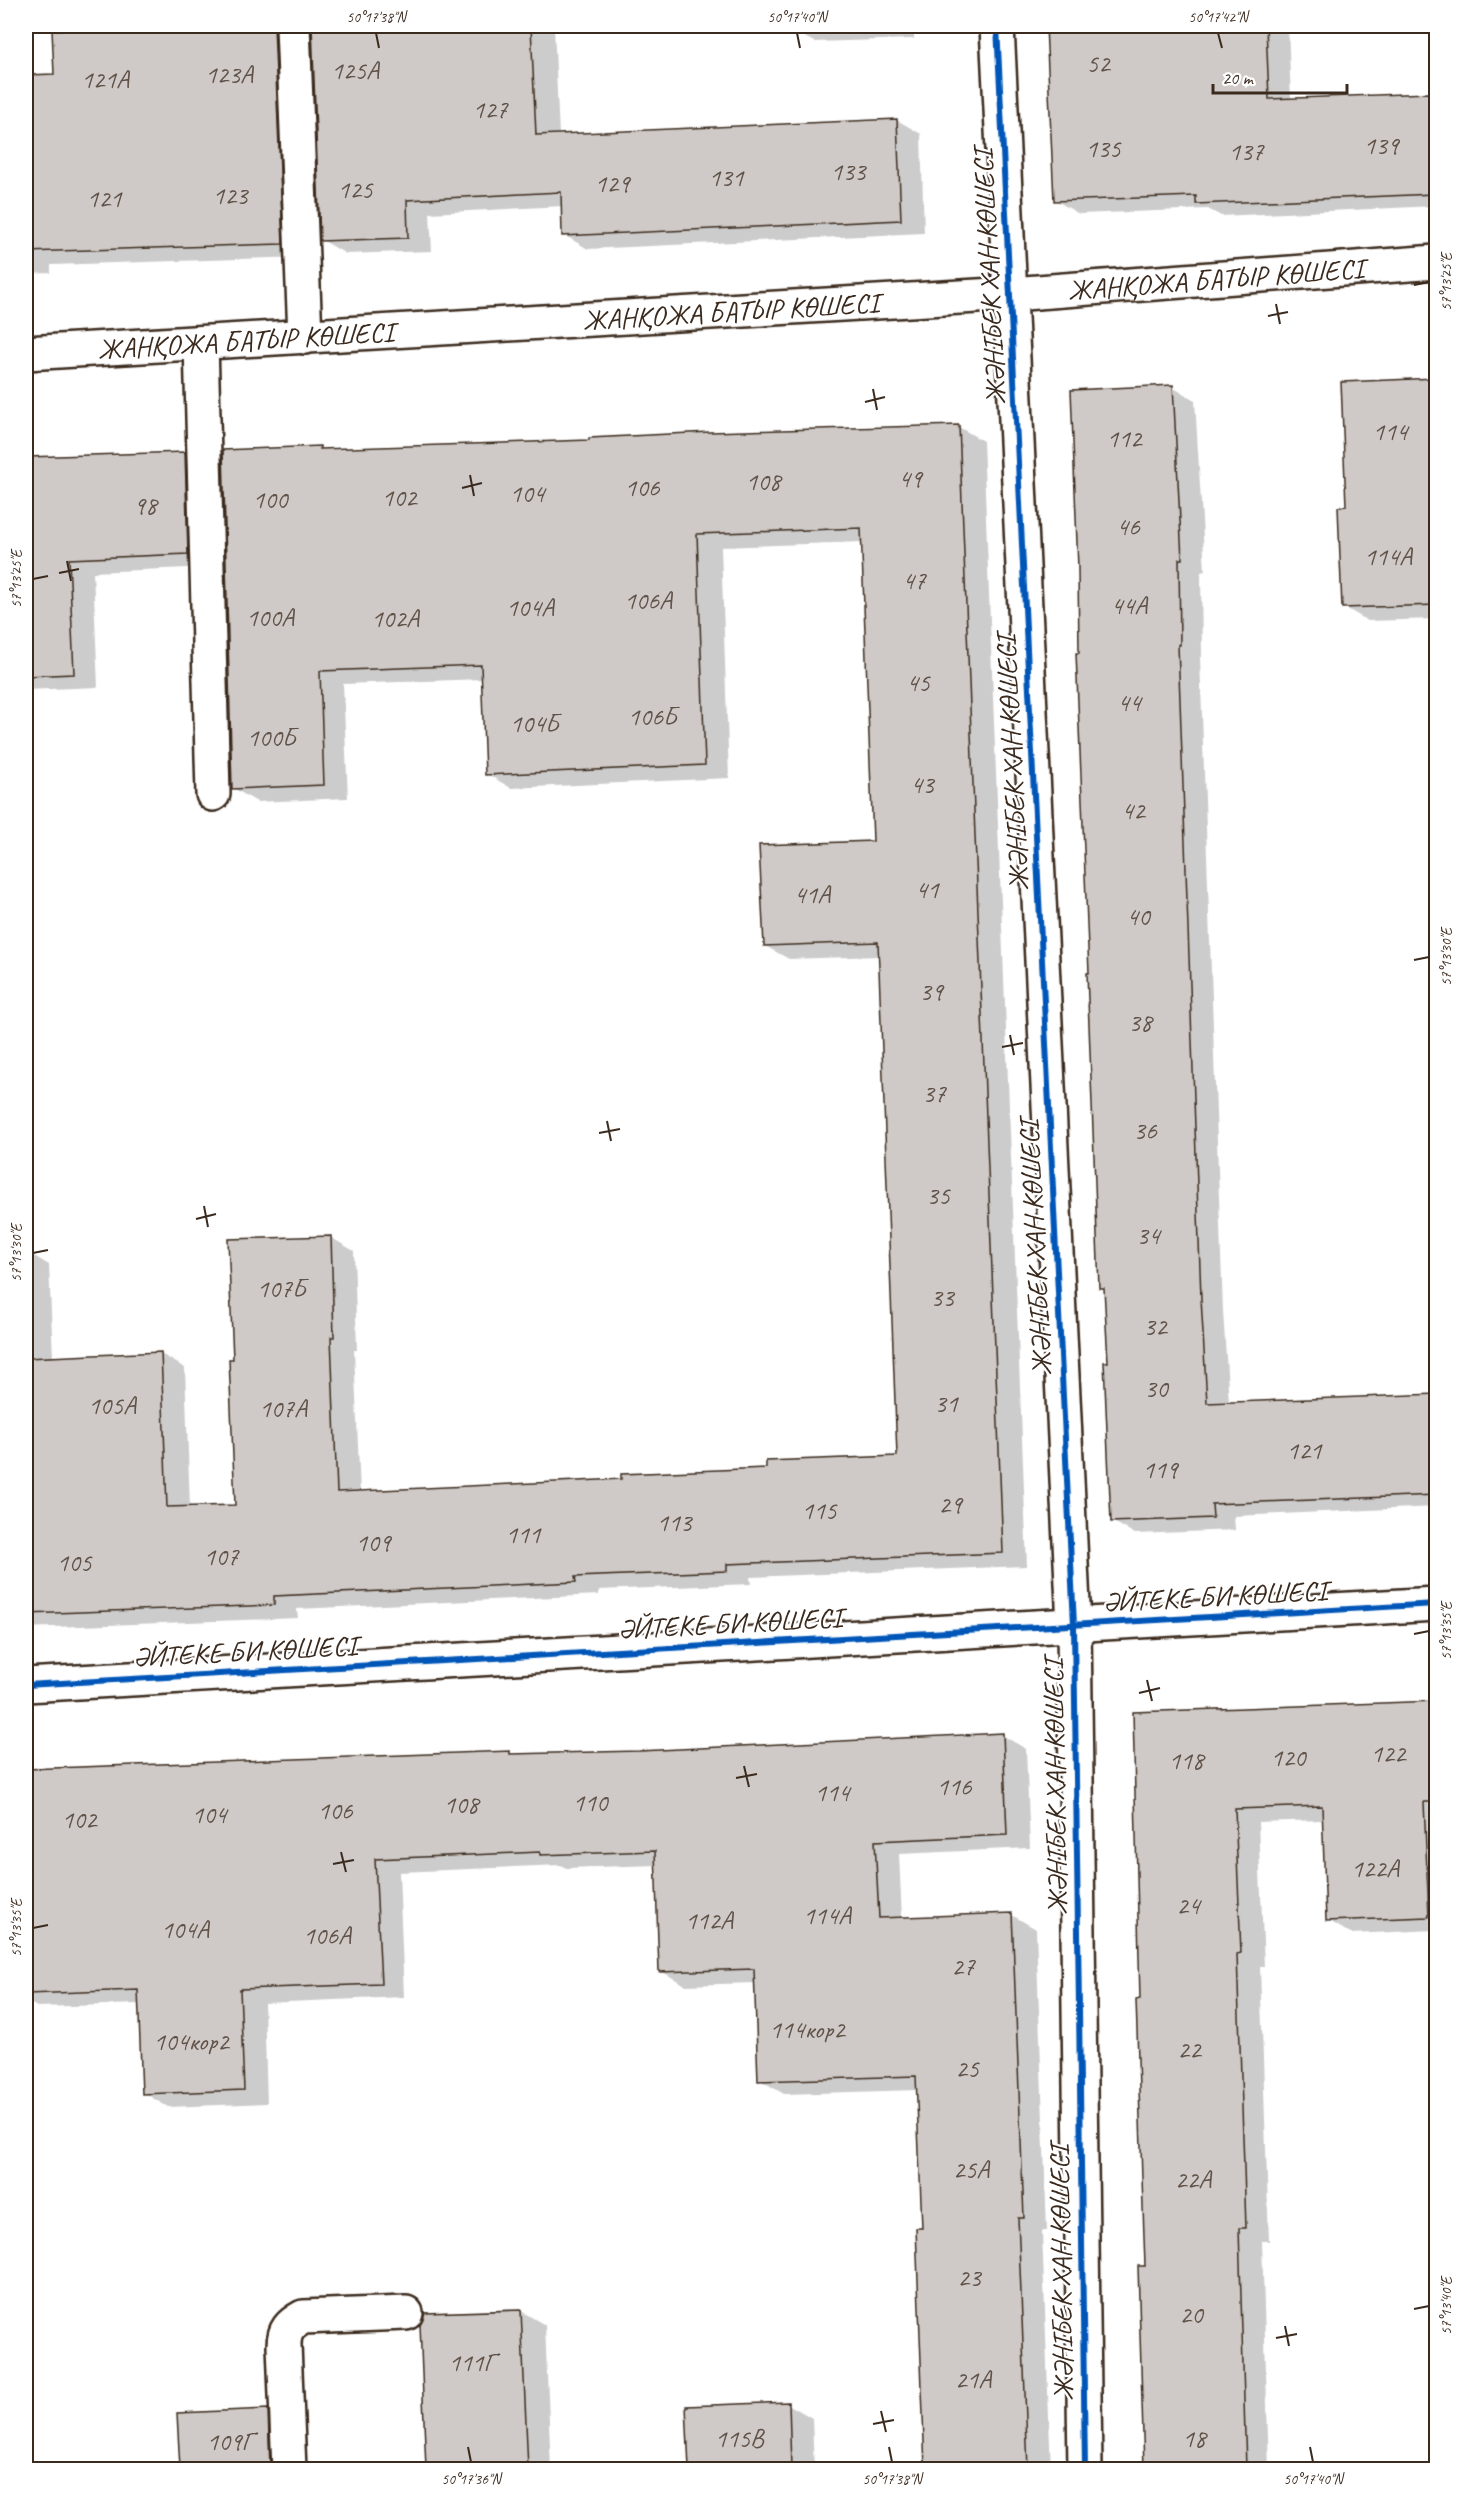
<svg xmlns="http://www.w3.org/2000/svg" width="1462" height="2495" font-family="Caveat,sans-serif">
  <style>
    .shadow { fill: #0003 }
    .building { fill: #cfcac7; stroke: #3b2a1e; stroke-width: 1.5 }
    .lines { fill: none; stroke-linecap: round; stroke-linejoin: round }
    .minor-casing { stroke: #3b2a1e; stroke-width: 38 }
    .major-casing { stroke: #3b2a1e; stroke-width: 38 }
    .minor { stroke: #fff; stroke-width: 33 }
    .major { stroke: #fff; stroke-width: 33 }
    .cycleway-casing { stroke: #fff; stroke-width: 10 }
    .cycleway { stroke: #0057b8; stroke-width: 6 }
    .ticks { fill: none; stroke: #3b2a1e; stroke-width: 2 }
    .labels { text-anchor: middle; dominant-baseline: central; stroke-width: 4.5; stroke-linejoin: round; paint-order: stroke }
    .number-label { font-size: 26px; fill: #605248 }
    .street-label { font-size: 28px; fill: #3b2a1e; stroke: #fff }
    .neatline { fill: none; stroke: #3b2a1e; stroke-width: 2 }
    .ticks-label { font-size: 15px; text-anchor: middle; fill: #3b2a1e }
  </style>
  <rect width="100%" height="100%" fill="#fff"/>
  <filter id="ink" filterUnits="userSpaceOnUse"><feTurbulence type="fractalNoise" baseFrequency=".0167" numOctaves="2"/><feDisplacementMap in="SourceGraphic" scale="12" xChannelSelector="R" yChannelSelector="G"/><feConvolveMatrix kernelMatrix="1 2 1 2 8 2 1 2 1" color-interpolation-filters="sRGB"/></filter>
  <g filter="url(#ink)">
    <g class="shadow">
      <path d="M54 26H305L306 257 51 265V273L26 274V159L53 158 59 151Z"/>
      <path d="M313 26H554L559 135 897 120 921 134 924 233 588 249 564 235 563 206 430 213 432 251 346 254 322 240Z"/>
      <path d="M790 26H914V39L814 42 790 29Z"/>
      <path d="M1048 26H1288L1291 99 1436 92V206L1221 216 1208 209 1079 214 1055 200Z"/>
      <path d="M1436 378V619L1368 621 1344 607 1348 508Z"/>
      <path d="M1172 387 1195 400 1205 571 1201 572 1202 657H1200L1223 1311 1229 1403 1436 1395V1507L1234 1516 1235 1530 1135 1534 1112 1521 1109 1364 1105 1290 1101 1287 1081 655Z"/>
      <path d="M959 427 983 441 1027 1566 750 1577 751 1584 599 1590V1595L297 1609 298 1618 26 1628V1251L49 1265 53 1358 161 1354 185 1368 190 1508 237 1506 235 1360 330 1237 354 1251 357 1350H354L360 1493 623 1481 899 1458 880 956 789 959 765 946 875 843 863 542 721 547 729 778 511 788 487 774 483 679 343 684 348 798 257 802 233 788 319 448 325 451Z"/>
      <path d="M185 454 209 468 211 567 93 572 98 687 26 690V459Z"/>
      <path d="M1436 1701V1930L1351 1934 1328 1920 1324 1820 1258 1822 1264 1966H1260L1269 2241H1262L1269 2470H1146L1140 2267H1146L1135 1713Z"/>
      <path d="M1002 1735 1026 1749 1030 1848 899 1854 902 1919 1012 1915 1036 1929 1047 2231H1042L1051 2470H927L918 2230H923L918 2090 784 2094 760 2080 756 1983 685 1985 661 1971 657 1865 566 1868 561 1865 399 1872 404 1997 264 2003 267 2103 168 2107 144 2093 140 2004 37 2007 26 2001V1779L510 1753 515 1756 639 1752Z"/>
      <path d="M26 2086 27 2116H26Z"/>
      <path d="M521 2311 545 2325 551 2470H427L421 2325Z"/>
      <path d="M788 2404 812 2418 814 2470H689L688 2407Z"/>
      <path d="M267 2411 291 2425 293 2470H181L179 2414Z"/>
    </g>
    <g class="building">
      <path d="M174 26H274L283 244 26 252V75L54 74 52 30Z"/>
      <path d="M312 26H531L536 135 897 119 901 220 562 236 561 192 407 200 408 238 320 241Z"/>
      <path d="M1046 26H1266L1269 99 1430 93 1435 194 1196 204V196L1054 201Z"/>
      <path d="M1437 378V605L1342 608 1338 507 1346 506 1341 382Z"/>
      <path d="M1173 385 1182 559H1179L1180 645H1178L1182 757 1201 1298 1207 1403 1437 1394V1495L1212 1504 1213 1518 1111 1522 1104 1362H1108L1104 1288H1099L1087 973H1089L1076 653H1079L1078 568 1071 390Z"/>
      <path d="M959 425 1003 1553 727 1564V1571L575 1577 576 1582 274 1596V1605L26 1614V1358L161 1352 167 1507 235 1505 229 1359H233L228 1239 331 1236 334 1337H331L337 1492 621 1479V1474L766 1468V1461L897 1456 878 942 764 946 759 845 873 841 861 528 697 534 705 765 485 775 481 665 320 671 324 785 232 789 223 450 320 446V449L589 440V438L710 432Z"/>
      <path d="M185 452 188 554 69 559 74 674 26 676V457Z"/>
      <path d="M1437 1701V1802H1424L1429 1917 1326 1921 1322 1806 1235 1809 1241 1953 1237 1954 1246 2228H1239L1246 2469H1144L1138 2266H1145L1136 2000 1140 1999 1133 1712Z"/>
      <path d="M1003 1733 1007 1835 875 1841 879 1918 1012 1913 1024 2218H1018L1028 2469H925L916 2228H922L916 2076 758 2081 754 1969 659 1972 655 1851 540 1855V1852L375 1859 381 1984 240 1989 244 2090 142 2094 138 1990 26 1994V1892H30L26 1769 510 1751V1754L639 1751Z"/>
      <path d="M521 2310 528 2469H426L420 2325 425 2313Z"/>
      <path d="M789 2402 791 2469H689L686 2406Z"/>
      <path d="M268 2409 270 2469H180L177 2413Z"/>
    </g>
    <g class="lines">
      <defs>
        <g id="minor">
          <path d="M293 26 305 337"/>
          <path d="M997 26 1074 1625 1085 2470"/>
          <path d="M201 343 213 794"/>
          <path d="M26 1685 1436 1604"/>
          <path d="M289 2470 284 2345C284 2330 290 2324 303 2317L406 2313"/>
        </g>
        <g id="major">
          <path id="s1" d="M26 353 1011 294 1436 262"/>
        </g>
      </defs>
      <use href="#minor" class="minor-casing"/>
      <use href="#major" class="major-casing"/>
      <use href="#minor" class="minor"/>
      <use href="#major" class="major"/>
      <defs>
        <g id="cycleway">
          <path d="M997 26 1074 1625 1085 2470"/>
          <path d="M26 1685 1436 1604"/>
        </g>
      </defs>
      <use href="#cycleway" class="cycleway-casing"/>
      <use href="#cycleway" class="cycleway"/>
    </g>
  </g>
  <path class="ticks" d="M376 33 379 48M797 33 800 48M1218 33 1222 48M1414 285 1429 282M1276 304 1280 324M1268 316 1288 312M873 389 877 410M865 402 885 397M470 475 474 496M462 488 482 483M67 561 71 581M59 573 79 569M33 579 48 576M1414 960 1429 957M1010 1035 1014 1055M1002 1047 1023 1043M607 1121 611 1141M599 1133 620 1129M204 1206 208 1227M196 1219 216 1214M33 1253 48 1250M1414 1634 1429 1631M1147 1680 1152 1701M1139 1693 1160 1688M744 1766 749 1787M736 1778 757 1774M341 1852 346 1872M333 1864 354 1860M33 1928 48 1925M1414 2309 1429 2306M1285 2326 1289 2346M1276 2338 1297 2334M881 2411 886 2432M873 2424 894 2420M468 2447 471 2462M889 2447 892 2462M1310 2447 1313 2462"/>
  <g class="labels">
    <g class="number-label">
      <text x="1098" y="63">52</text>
      <text x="355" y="70">125А</text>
      <text x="229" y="74">123А</text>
      <text x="105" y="79">121А</text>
      <text x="490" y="109">127</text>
      <text x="1381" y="145">139</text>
      <text x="1103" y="148">135</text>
      <text x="1246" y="151">137</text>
      <text x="848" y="171">133</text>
      <text x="726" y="177">131</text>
      <text x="612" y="183">129</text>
      <text x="355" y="189">125</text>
      <text x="230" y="195">123</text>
      <text x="104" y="198">121</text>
      <text x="1390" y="431">114</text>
      <text x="1124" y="438">112</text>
      <text x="910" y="478">49</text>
      <text x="763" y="481">108</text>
      <text x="642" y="487">106</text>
      <text x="527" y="493">104</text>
      <text x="399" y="497">102</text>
      <text x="270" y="499">100</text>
      <text x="145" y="505">98</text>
      <text x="1128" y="526">46</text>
      <text x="1388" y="556">114А</text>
      <text x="914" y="580">47</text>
      <text x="648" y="600">106А</text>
      <text x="1129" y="605">44А</text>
      <text x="530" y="607">104А</text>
      <text x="270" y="617">100А</text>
      <text x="395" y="618">102А</text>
      <text x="918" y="682">45</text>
      <text x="1129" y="702">44</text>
      <text x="652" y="716">106Б</text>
      <text x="534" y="723">104Б</text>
      <text x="271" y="737">100Б</text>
      <text x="922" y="784">43</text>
      <text x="1133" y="810">42</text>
      <text x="927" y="889">41</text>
      <text x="812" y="894">41А</text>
      <text x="1138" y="916">40</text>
      <text x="931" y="991">39</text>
      <text x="1140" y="1022">38</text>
      <text x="934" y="1093">37</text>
      <text x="1145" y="1130">36</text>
      <text x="938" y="1195">35</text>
      <text x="1148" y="1235">34</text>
      <text x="281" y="1288">107Б</text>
      <text x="942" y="1297">33</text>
      <text x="1155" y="1326">32</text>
      <text x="1156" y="1388">30</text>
      <text x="946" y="1403">31</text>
      <text x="112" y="1405">105А</text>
      <text x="283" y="1408">107А</text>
      <text x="1304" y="1450">121</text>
      <text x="1160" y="1469">119</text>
      <text x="950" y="1504">29</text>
      <text x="819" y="1510">115</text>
      <text x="674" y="1522">113</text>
      <text x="523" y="1534">111</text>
      <text x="373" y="1542">109</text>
      <text x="221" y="1556">107</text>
      <text x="74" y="1562">105</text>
      <text x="1388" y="1753">122</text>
      <text x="1288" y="1757">120</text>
      <text x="1186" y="1760">118</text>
      <text x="954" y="1786">116</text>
      <text x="832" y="1792">114</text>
      <text x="590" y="1802">110</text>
      <text x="461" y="1804">108</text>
      <text x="335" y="1810">106</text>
      <text x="209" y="1814">104</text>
      <text x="79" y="1819">102</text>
      <text x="1375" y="1868">122А</text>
      <text x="1188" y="1905">24</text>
      <text x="827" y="1915">114А</text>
      <text x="709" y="1920">112А</text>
      <text x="185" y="1929">104А</text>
      <text x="327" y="1935">106А</text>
      <text x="963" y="1966">27</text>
      <text x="807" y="2029">114кор2</text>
      <text x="191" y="2041">104кор2</text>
      <text x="1189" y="2049">22</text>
      <text x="967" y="2068">25</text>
      <text x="971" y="2169">25А</text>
      <text x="1193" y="2179">22А</text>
      <text x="969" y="2277">23</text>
      <text x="1191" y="2314">20</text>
      <text x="472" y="2362">111Г</text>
      <text x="973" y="2379">21А</text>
      <text x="739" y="2438">115В</text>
      <text x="1194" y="2438">18</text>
      <text x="230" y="2441">109Г</text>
    </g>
    <g class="street-label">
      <text transform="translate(989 277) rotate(-93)">ЖӘНІБЕК ХАН КӨШЕСІ</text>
      <text stroke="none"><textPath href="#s1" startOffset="1192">ЖАНҚОЖА БАТЫР КӨШЕСІ</textPath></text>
      <text stroke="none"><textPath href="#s1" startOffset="706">ЖАНҚОЖА БАТЫР КӨШЕСІ</textPath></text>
      <text stroke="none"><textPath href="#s1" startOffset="220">ЖАНҚОЖА БАТЫР КӨШЕСІ</textPath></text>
      <text transform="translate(1012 763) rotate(-93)">ЖӘНІБЕК ХАН КӨШЕСІ</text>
      <text transform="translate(1035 1248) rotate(-93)">ЖӘНІБЕК ХАН КӨШЕСІ</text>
      <text transform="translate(1215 1596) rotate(-3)">ӘЙТЕКЕ БИ КӨШЕСІ</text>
      <text transform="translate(730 1623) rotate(-3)">ӘЙТЕКЕ БИ КӨШЕСІ</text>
      <text transform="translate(245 1651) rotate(-3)">ӘЙТЕКЕ БИ КӨШЕСІ</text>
      <text transform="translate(1055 1787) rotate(-91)">ЖӘНІБЕК ХАН КӨШЕСІ</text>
      <text transform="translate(1061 2273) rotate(-91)">ЖӘНІБЕК ХАН КӨШЕСІ</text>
    </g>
  </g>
  <rect width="1462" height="2495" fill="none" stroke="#fff" stroke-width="66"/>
  <path d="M1213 84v9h134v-9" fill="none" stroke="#3b2a1e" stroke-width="3"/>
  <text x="1222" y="84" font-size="18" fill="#3b2a1e" stroke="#ffffff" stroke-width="4.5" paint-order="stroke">20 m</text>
  <rect x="33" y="33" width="1396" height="2429" class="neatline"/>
  <g class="ticks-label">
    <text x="376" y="22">50°17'38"N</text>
    <text x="797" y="22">50°17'40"N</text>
    <text x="1218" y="22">50°17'42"N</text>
    <text transform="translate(1446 282) rotate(-90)" y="5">57°13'25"E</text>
    <text transform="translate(16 579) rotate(-90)" y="5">57°13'25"E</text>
    <text transform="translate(1446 957) rotate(-90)" y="5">57°13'30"E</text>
    <text transform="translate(16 1253) rotate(-90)" y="5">57°13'30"E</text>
    <text transform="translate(1446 1631) rotate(-90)" y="5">57°13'35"E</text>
    <text transform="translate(16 1928) rotate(-90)" y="5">57°13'35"E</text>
    <text transform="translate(1446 2306) rotate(-90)" y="5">57°13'40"E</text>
    <text x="471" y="2484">50°17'36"N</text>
    <text x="892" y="2484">50°17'38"N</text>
    <text x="1313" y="2484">50°17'40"N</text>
  </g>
</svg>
